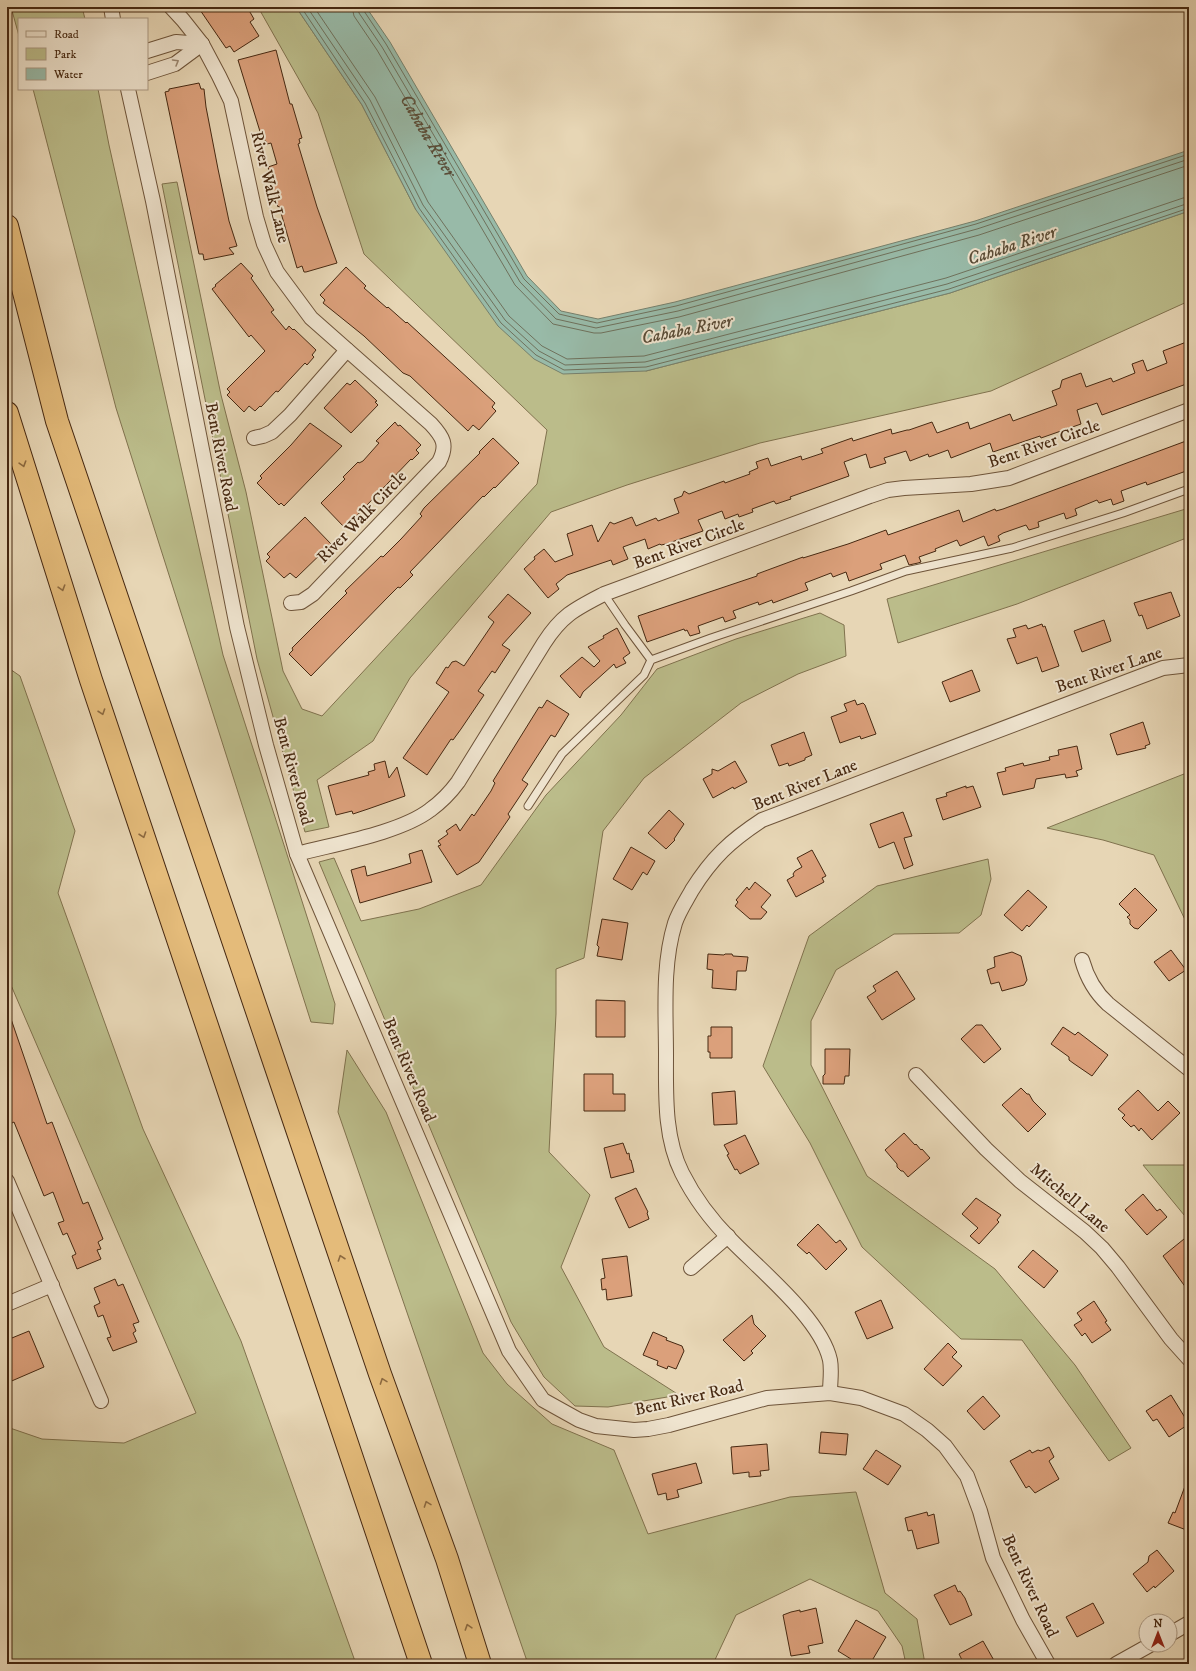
<svg xmlns="http://www.w3.org/2000/svg" width="1196" height="1671" font-family="'IM FELL DW Pica',serif">
  <style>
    .green { fill: #bbbc8a; stroke: #80724e }
    .water { fill: #98baa8; stroke: #77806c }
    .lines { fill: none; stroke-linecap: round; stroke-linejoin: round }
    .shore { stroke: #6f715c; stroke-width: 1 }
    .building { fill: #dba07b; stroke: #462811 }
    .lane-casing { stroke: #6e543a; stroke-width: 9 }
    .street-casing { stroke: #6e543a; stroke-width: 16 }
    .highway-casing { stroke: #462811; stroke-width: 24 }
    .lane { stroke: #efe4cf; stroke-width: 7 }
    .street { stroke: #efe4cf; stroke-width: 14 }
    .highway { stroke: #e4bb7a; stroke-width: 22 }
    .oneway { stroke: #9a8670 }
    .oneway2 { stroke: #8d6a40 }
    .labels { text-anchor: middle; dominant-baseline: central; stroke-width: 4; stroke-linejoin: round; paint-order: stroke }
    .street-label { font-size: 17px; fill: #462811; stroke: #efe4cf }
    .water-label { font-size: 18px; font-style: italic; fill: #5a4c37; stroke: #efe4cf }
  </style>
  <rect width="100%" height="100%" fill="#e7d6b5"/>
  <filter id="stains"><feTurbulence type="fractalNoise" baseFrequency=".005" numOctaves="4"/><feColorMatrix values="0 0 0 0 .2 0 0 0 0 .09 0 0 0 0 .02 0 0 0 .5 -.17"/></filter>
  <radialGradient id="worn" r=".72"><stop offset=".6" stop-color="#630" stop-opacity="0"/><stop offset="1" stop-color="#630" stop-opacity=".3"/></radialGradient>
  <g class="green">
    <path d="M11 7H82L85 19H19V36Z"/>
    <path d="M258 7H296L362 105 416 210 646 371 950 293 1189 211V301L991 391 760 443 627 485 551 512 410 678 373 741 317 780 329 827 305 832 257 659 162 184 177 182 221 395 246 492 283 671 302 709 322 716 537 484 547 430 364 254 318 113Z"/>
    <path d="M33 89H98L109 145 223 655 335 1004 333 1024 311 1022 116 408Z"/>
    <path d="M1189 508V537L1017 604 898 643 887 599Z"/>
    <path d="M820 613 844 625 846 656 798 674 741 703 644 778 603 831 584 958 556 969V1014L549 1152 590 1195 561 1267 604 1347 679 1395 608 1407 575 1406 544 1377 511 1322 319 862 334 858 361 921 419 909 481 885 546 795 621 715 657 669 736 639Z"/>
    <path d="M7 667 20 676 75 831 58 893 143 1129 241 1341 356 1664H7V1427L42 1439 124 1443 196 1413 7 976Z"/>
    <path d="M1189 772V928L1154 855 1103 840 1047 828Z"/>
    <path d="M988 859 991 879 981 915 959 933 894 934 836 970 811 1021V1065L867 1176 995 1269 1075 1365 1131 1448 1109 1461 1022 1340 961 1339 862 1247 810 1143 763 1066 809 936 877 886Z"/>
    <path d="M347 1050 386 1112 483 1353 507 1384 552 1424 614 1450 648 1534 790 1497 856 1492 885 1593 917 1619 925 1664H906L902 1646 878 1611 810 1579 736 1615 713 1664H528L338 1112Z"/>
    <path d="M1143 1165H1189V1221Z"/>
  </g>
  <path class="water" d="M296 7H366L390 42 527 276 561 311 598 319 675 302 975 221 1189 150V211L950 293 646 371 563 374 534 359 498 326 416 210 362 105Z"/>
  <g class="lines">
    <g class="shore">
      <path d="M301 7 365 103 419 208 501 323 536 355 564 370 646 367 949 289 1189 208"/>
      <path d="M307 7 370 100 423 205 505 320 539 351 565 365 645 362 947 284 1189 203"/>
      <path d="M314 7 375 97 428 202 509 316 542 346 567 359 644 356 946 278 1183 198 1189 197"/>
      <path id="s1" d="M352 7 354 16 377 50 515 285 553 324 594 333H601L679 317 979 235 1189 165"/>
      <path d="M358 7 359 13 382 47 520 282 556 319 596 328 678 311 977 229 1189 159"/>
      <path d="M363 7 364 11 386 44 524 279 559 314 597 323 676 306 976 224 1189 154"/>
    </g>
  </g>
  <g class="building">
    <path d="M198 7H247L254 19 250 22 259 36 234 52 230 46 226 48Z"/>
    <path d="M276 50 290 104H292L302 138 299 139 300 143 298 144 317 207 337 263 306 272H304L302 266 297 268 279 206 278 207 267 175 270 174 268 167 277 164 271 143 267 144 266 141H264L263 138H262L238 60Z"/>
    <path d="M199 83 201 89H204L206 107 218 169 229 221 237 246 229 248 234 254 204 260 203 254H199L165 92 169 91V89Z"/>
    <path d="M241 263 253 276 251 278 274 310 271 312 286 330 289 326 293 330 294 329 316 350 312 355 314 357 307 365 305 363 278 392 276 391 261 407 260 406 255 411 249 406 244 412 227 395 230 392 227 389 265 351 251 335 249 337 212 289 216 286 215 285Z"/>
    <path d="M346 267 366 286 364 288 387 308 388 307 406 323 407 322 495 403 492 407 496 411 479 430 473 425 468 431 410 376 403 373 364 336 323 303 325 300 320 295Z"/>
    <path d="M1189 341V367L1186 368 1189 383 1102 415 1097 403 1077 410 1081 424 1041 438 1040 436 993 452 990 443 951 458 948 450 929 457 928 454 910 461 906 451 884 458 886 463 870 468 866 454 844 462 849 476 790 497 791 499 776 504 774 501 752 509 753 512 739 517 738 514 725 519 722 511 698 520 703 531 666 544 661 545 660 544 648 549 645 539 623 547 628 559 613 565 611 560 567 575 556 584 559 589 548 598 524 569 535 559 534 557 544 549 555 562 573 555 567 534 592 525 598 542 610 522 614 524 632 517 636 526 656 518 658 521 679 513 674 499 682 496 684 491 689 494 724 481 725 483 750 474 749 472 758 468 756 462 768 458 771 466 801 456 802 460 823 453 821 449 852 438 853 441 891 429 892 434 907 430H909L932 422 937 433 968 422 970 429 1010 414 1013 421 1057 405 1052 391 1060 388 1062 380 1081 373 1086 387 1111 378 1113 382 1135 373 1132 364 1143 360 1147 371 1167 363 1163 351Z"/>
    <path d="M355 380 377 401 375 402 378 405 351 433 324 408 347 383 350 385Z"/>
    <path d="M395 422 398 426 400 425 421 445 416 450 419 453 412 460 411 459 345 528 321 503 345 479 343 477 358 462 359 463 363 461 379 443 376 441Z"/>
    <path d="M310 423 342 446 284 506 281 503 279 505 257 483 262 478 260 476 291 445Z"/>
    <path d="M493 438 519 463 495 488 494 487 484 497 483 496 410 572 413 575 400 588 398 587 387 598 311 676 289 654 293 650 292 648 347 593 345 591 381 556 383 557 401 539 422 516 420 514 424 508 480 453 479 452Z"/>
    <path d="M1186 441 1189 449V470L1147 485 1146 482 1121 491 1124 501 1113 505 1111 499 1099 503 1097 500 1075 509 1077 515 1066 519 1064 513 1038 522 1039 527 1029 530 1026 525 1003 533 998 536 1000 541 988 546 984 536 960 546 957 540 935 549 936 551 919 557 921 562 918 563 909 565 905 555 880 564 882 569 849 581 846 572 833 577 831 573 805 583 808 590 773 603 772 600 759 605 758 602 733 611 736 618 725 622 723 617 698 626 700 633 690 636 687 630 685 631 684 629 647 642 638 616 757 576V574L803 557V558L848 544 886 530 888 535 959 510 963 522 995 509 996 511 1003 509Z"/>
    <path d="M305 517 331 544 296 578 290 573 284 578 266 561 270 557 267 554Z"/>
    <path d="M1171 592 1180 616 1147 629 1142 615 1139 616 1134 603Z"/>
    <path d="M508 594 531 613 502 645 510 650 495 673 492 671 478 691 484 695 461 729 453 740 451 739 427 775 403 758 449 692 436 683 446 667 448 668 452 662 456 661 464 666 494 622 488 617Z"/>
    <path d="M1104 620 1111 641 1082 652 1074 631Z"/>
    <path d="M1042 624 1043 627 1045 626 1059 666 1042 672 1037 657 1017 664 1007 639 1016 637 1013 629 1026 625 1028 629Z"/>
    <path d="M617 628 630 653 623 658 626 663 616 668 614 664 583 692 580 698 560 676 582 657 594 667 600 661 588 647 604 638 603 636Z"/>
    <path d="M972 670 980 691 950 702 942 682Z"/>
    <path d="M547 700 569 714 555 737 551 735 522 780 528 784 508 814 510 817 479 862 457 875 438 846 441 845 438 841 448 834 446 831 456 824 460 831 472 814 474 816 491 791 495 783 493 781 539 707 542 708Z"/>
    <path d="M855 700 857 705 863 703 865 705 876 734 861 739 860 736 840 743 831 717 847 711 844 704Z"/>
    <path d="M1143 722 1150 744 1145 746 1146 748 1117 755 1110 734Z"/>
    <path d="M804 732 812 755 805 758V760L789 766 788 763 779 766 771 745Z"/>
    <path d="M1077 746 1082 769 1076 771 1078 776 1066 778 1065 774 1036 779 1034 788 1003 795 997 773 1006 771 1005 768 1023 763 1024 766 1050 760 1049 757 1059 755 1058 750Z"/>
    <path d="M385 761 389 778 397 767 405 796 368 809 353 814 352 811 336 815 328 786 369 775 368 772 375 770 374 764Z"/>
    <path d="M735 761 747 782 734 789 733 787 713 798 703 779 712 774V769L718 771Z"/>
    <path d="M966 786V788L973 786 981 807 943 820 936 799 947 796 946 793Z"/>
    <path d="M669 810 684 824 674 839 675 840 666 849 648 833Z"/>
    <path d="M903 812 912 836 904 838 913 865 904 869 894 842 879 848 870 824Z"/>
    <path d="M631 847 655 861 647 875 643 872 632 890 613 879Z"/>
    <path d="M422 850 432 882 360 903 351 870 365 866 367 876 395 868 411 863 409 854Z"/>
    <path d="M812 850 826 876 822 878 824 882 796 897 787 880 794 876 793 874 795 871 802 867 797 858Z"/>
    <path d="M755 882 771 895 761 907 767 912 761 919H750L735 906 738 902 736 900 747 887 749 890Z"/>
    <path d="M1135 888 1157 910 1138 929 1134 928 1130 924V920L1127 917 1130 915 1119 904Z"/>
    <path d="M1028 890 1047 907 1029 927 1027 925 1022 931 1004 915Z"/>
    <path d="M602 919 628 923 622 960 597 956 599 947 597 945Z"/>
    <path d="M1171 950 1186 970 1169 981 1154 962Z"/>
    <path d="M1012 952 1021 956 1027 980 1024 985 1002 991 999 982 991 984 987 970 995 967 994 957Z"/>
    <path d="M708 954 724 955 725 954H732L733 956 748 957 746 971H737L736 990 712 988 713 970 707 969Z"/>
    <path d="M897 971 915 999 882 1020 867 997 876 991 873 986Z"/>
    <path d="M596 1000 625 1001V1037H596Z"/>
    <path d="M7 1013H9L47 1124 52 1122 83 1204 88 1202 103 1239 98 1242 101 1249 97 1250 101 1259 77 1269 72 1256 76 1254 67 1233 63 1235 58 1223 64 1221 53 1192 44 1196 14 1122 10 1124 7 1116Z"/>
    <path d="M976 1025H982L1001 1049 984 1063 961 1039Z"/>
    <path d="M711 1027H732V1058H710V1052H708V1036H711Z"/>
    <path d="M1063 1027 1075 1035 1078 1032 1108 1055 1092 1076 1073 1063 1069 1060V1057L1051 1044Z"/>
    <path d="M825 1049H850L849 1076H845L844 1084H823V1076L825 1074Z"/>
    <path d="M584 1074H613V1094H625V1111H584Z"/>
    <path d="M1021 1088 1027 1094H1029L1033 1101 1046 1114 1028 1132 1002 1105Z"/>
    <path d="M1138 1090 1158 1111 1168 1101 1180 1113 1152 1140 1141 1128 1139 1131 1134 1125 1131 1127 1122 1118 1125 1115 1118 1109Z"/>
    <path d="M735 1091 737 1124 714 1125 712 1093Z"/>
    <path d="M904 1133 915 1145 916 1144 921 1150 922 1149 930 1158 908 1177 903 1171H901L897 1167V1164L885 1150Z"/>
    <path d="M745 1135 759 1164 740 1174 737 1169 735 1170 727 1155 729 1154 724 1145Z"/>
    <path d="M623 1143 627 1154 629 1153 630 1160H631L634 1172 611 1178 604 1148Z"/>
    <path d="M636 1188 648 1212 647 1213 649 1219 629 1228 615 1198Z"/>
    <path d="M1143 1194 1157 1211 1160 1209 1167 1217 1147 1235 1125 1210Z"/>
    <path d="M976 1198 1001 1215 997 1220 999 1222 979 1244 970 1236 978 1228 962 1214Z"/>
    <path d="M818 1224 836 1243 840 1240 847 1249 826 1270 809 1252 807 1254 797 1245Z"/>
    <path d="M1184 1239 1189 1245V1292L1163 1256Z"/>
    <path d="M1033 1250 1058 1271 1044 1288 1018 1267Z"/>
    <path d="M627 1256 632 1296 607 1300 606 1289 602 1290 601 1279 605 1278 602 1259Z"/>
    <path d="M115 1279 118 1286 123 1284 139 1322 133 1324 136 1331 133 1333 137 1342 113 1351 107 1338 111 1337 103 1315 98 1317 94 1306 100 1303 94 1288Z"/>
    <path d="M881 1300 893 1328 867 1339 855 1312Z"/>
    <path d="M1094 1301 1107 1321 1105 1322 1111 1330 1092 1343 1085 1333 1082 1336 1074 1325 1082 1320 1077 1313Z"/>
    <path d="M752 1315 754 1324 766 1336 751 1351 753 1353 744 1361 723 1340Z"/>
    <path d="M29 1331 44 1367 7 1383V1340Z"/>
    <path d="M653 1332 667 1338 666 1340 682 1346 684 1351 676 1369 668 1366 667 1369 657 1365 658 1361 643 1355Z"/>
    <path d="M948 1343 957 1352 952 1357 962 1366 943 1386 924 1369Z"/>
    <path d="M1171 1395 1189 1424 1169 1437 1157 1419 1153 1421 1146 1411Z"/>
    <path d="M983 1396 1000 1416 984 1430 967 1411Z"/>
    <path d="M821 1432 848 1434 846 1455 819 1453Z"/>
    <path d="M767 1444 769 1470 760 1471 761 1476 749 1477V1472L733 1474 731 1447Z"/>
    <path d="M1049 1447 1054 1457 1049 1461 1059 1479 1035 1493 1029 1486 1026 1488 1010 1461 1030 1450 1032 1453 1038 1450 1041 1451Z"/>
    <path d="M876 1450 901 1466 888 1485 863 1469Z"/>
    <path d="M696 1463 702 1483 677 1490 679 1497 667 1500 666 1493 658 1495 652 1474Z"/>
    <path d="M1188 1478H1189V1531L1168 1523 1173 1512 1175 1513Z"/>
    <path d="M927 1512 928 1516 934 1514 939 1543 917 1549 912 1530 908 1531 905 1518Z"/>
    <path d="M1157 1550 1174 1571 1155 1588 1154 1586 1147 1592 1133 1574 1148 1562 1149 1556Z"/>
    <path d="M955 1585 958 1592 960 1591 965 1598 972 1615 950 1625 934 1595Z"/>
    <path d="M1093 1603 1104 1623 1077 1637 1066 1617Z"/>
    <path d="M816 1608 823 1643 808 1646 810 1653 791 1656 783 1615 791 1612 800 1610V1612Z"/>
    <path d="M856 1620 886 1637 870 1664H848L851 1659 838 1651Z"/>
    <path d="M983 1641 996 1664H964L959 1654Z"/>
  </g>
  <g class="lines">
    <defs>
      <g id="lane">
        <path d="M604 594 625 625 651 660"/>
        <path d="M528 806 562 754 644 675 651 660 711 638 851 591 906 571 1012 548 1123 513 1189 489"/>
      </g>
      <g id="street">
        <path d="M111 7 113 19"/>
        <path d="M171 7 183 20 202 44 219 76 231 101 256 217 264 244 277 272 311 318 431 424C443 437 448 445 439 462L313 594 301 602 291 603"/>
        <path d="M147 51 176 42 202 44"/>
        <path d="M147 73 175 64 202 44"/>
        <path d="M128 89 153 201 237 627 266 745 297 854 509 1351 543 1400 579 1420 596 1426 634 1430 648 1429 669 1425 767 1398 830 1393 861 1398 904 1414 927 1430 945 1446 967 1476 980 1511 993 1558 1023 1620 1048 1664"/>
        <path d="M254 438 263 436 272 432 290 415 347 350"/>
        <path d="M297 854C334 844 400 833 430 810 441 802 450 793 458 782L544 643C562 615 575 609 604 594L870 496 888 490 904 488 971 484 1009 478 1189 410"/>
        <path d="M1082 960C1087 978 1095 992 1108 1004L1189 1069"/>
        <path d="M916 1075 986 1149 1020 1181 1085 1232 1102 1248 1118 1267 1171 1339 1189 1359"/>
        <path d="M7 1181 101 1401"/>
        <path d="M691 1268 728 1236"/>
        <path d="M7 1304 52 1285"/>
        <path d="M830 1393C830 1382 832 1370 830 1360 821 1319 760 1270 731 1240 712 1221 694 1197 682 1173 664 1137 666 1094 666 1055 666 1012 662 965 675 923 679 911 686 901 692 890 712 858 730 841 762 820L1139 677 1163 668 1189 665"/>
        <path d="M1170 1634 1189 1623"/>
        <path d="M1116 1664 1150 1645"/>
      </g>
      <g id="highway">
        <path d="M7 226 57 421 380 1374 447 1559 480 1664"/>
        <path d="M7 413 91 680 421 1664"/>
      </g>
    </defs>
    <use href="#lane" class="lane-casing"/>
    <use href="#street" class="street-casing"/>
    <use href="#highway" class="highway-casing"/>
    <use href="#lane" class="lane"/>
    <use href="#street" class="street"/>
    <use href="#highway" class="highway"/>
  </g>
  <defs><path id="oneway-chevron" d="M-2-3.5L2.5 0L-2 3.5" fill="none" stroke-width="1.6" stroke-linecap="round" stroke-linejoin="round"/></defs>
  <use class="oneway" href="#oneway-chevron" transform="translate(176 62) rotate(-30)"/>
  <g class="oneway2">
    <use href="#oneway-chevron" transform="translate(23 464) rotate(73)"/>
    <use href="#oneway-chevron" transform="translate(62 588) rotate(73)"/>
    <use href="#oneway-chevron" transform="translate(102 712) rotate(71)"/>
    <use href="#oneway-chevron" transform="translate(143 835) rotate(71)"/>
    <use href="#oneway-chevron" transform="translate(341 1258) rotate(-109)"/>
    <use href="#oneway-chevron" transform="translate(383 1381) rotate(-110)"/>
    <use href="#oneway-chevron" transform="translate(427 1504) rotate(-110)"/>
    <use href="#oneway-chevron" transform="translate(468 1627) rotate(-108)"/>
  </g>
  <g class="labels">
    <g class="street-label">
      <text transform="translate(270 187) rotate(76)">River Walk Lane</text>
      <text transform="translate(1044 444) rotate(-19)">Bent River Circle</text>
      <text transform="translate(221 457) rotate(79)">Bent River Road</text>
      <text transform="translate(362 517) rotate(-46)">River Walk Circle</text>
      <text transform="translate(689 544) rotate(-20)">Bent River Circle</text>
      <text transform="translate(1109 670) rotate(-19)">Bent River Lane</text>
      <text transform="translate(293 771) rotate(75)">Bent River Road</text>
      <text transform="translate(805 785) rotate(-22)">Bent River Lane</text>
      <text transform="translate(409 1070) rotate(67)">Bent River Road</text>
      <text transform="translate(1070 1198) rotate(40)">Mitchell Lane</text>
      <text transform="translate(689 1398) rotate(-13)">Bent River Road</text>
      <text transform="translate(1030 1586) rotate(65)">Bent River Road</text>
    </g>
    <g class="water-label">
      <text stroke="none"><textPath href="#s1" startOffset="150">Cahaba River</textPath></text>
      <text transform="translate(1012 246) rotate(-18)">Cahaba River</text>
      <text transform="translate(687 330) rotate(-11)">Cahaba River</text>
    </g>
  </g>
  <rect width="1196" height="1671" fill="none" stroke="#e7d6b5" stroke-width="24"/>
  <rect x="8" y="8" width="1180" height="1655" fill="none" stroke="#462811" stroke-width="2"/>
  <rect x="12" y="12" width="1172" height="1647" fill="none" stroke="#462811"/>
  <rect x="18" y="18" width="130" height="72" fill="#efe4cf" stroke="#ab9983"/>
  <rect x="26" y="31" width="20" height="6" fill="#efe4cf" stroke="#ab9983"/>
  <text x="54" y="38" font-size="12" fill="#462811">Road</text>
  <rect x="26" y="48" width="20" height="12" fill="#bbbc8a" stroke="#ab9983"/>
  <text x="54" y="58" font-size="12" fill="#462811">Park</text>
  <rect x="26" y="68" width="20" height="12" fill="#98baa8" stroke="#ab9983"/>
  <text x="54" y="78" font-size="12" fill="#462811">Water</text>
  <g transform="translate(1158 1633)"><circle r="19" fill="#efe4cf" stroke="#ab9983"/>
  <path d="M0-3L7 15L0 10L-7 15Z" fill="#8f2418"/>
  <text y="-6" font-size="11" font-weight="bold" text-anchor="middle" fill="#462811">N</text>
  </g>
  <rect width="100%" height="100%" filter="url(#stains)"/>
  <rect width="100%" height="100%" fill="url(#worn)"/>
</svg>
